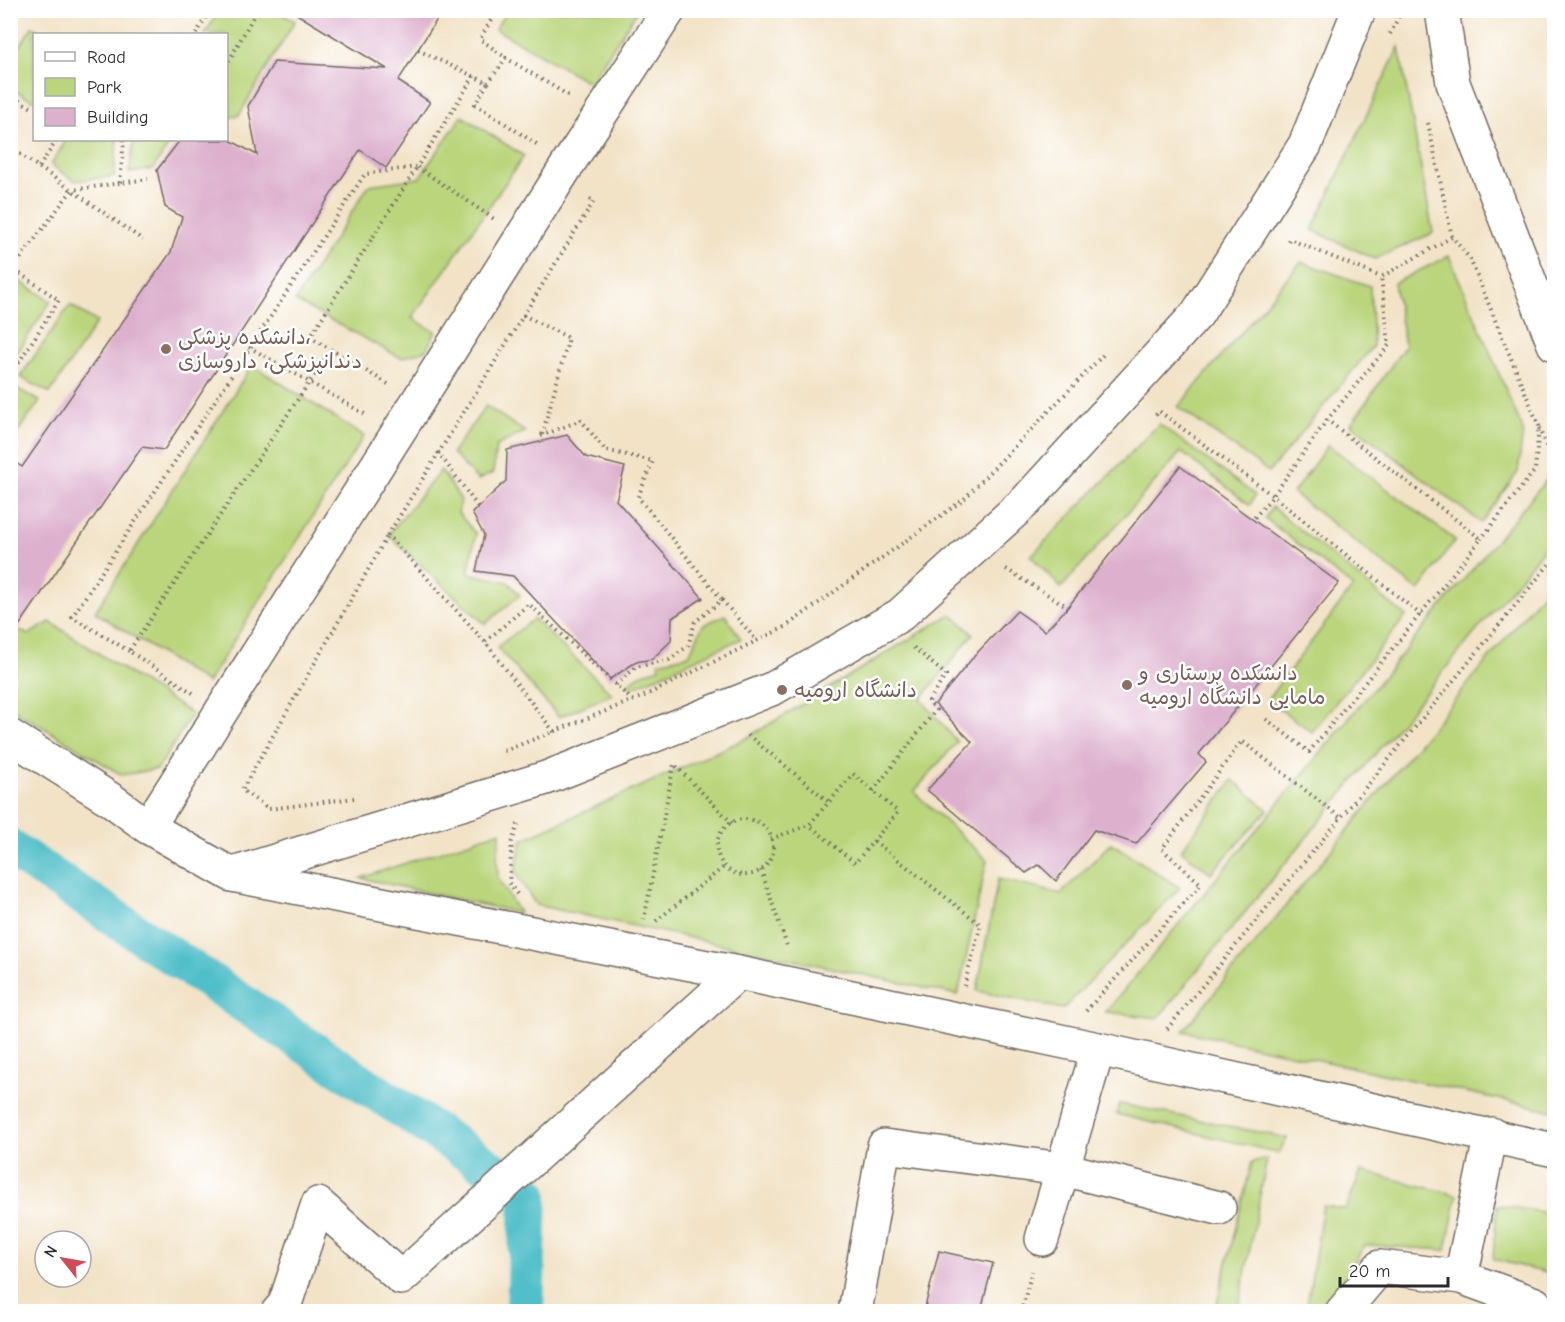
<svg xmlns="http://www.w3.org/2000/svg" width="1565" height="1322" font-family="'Comic Neue','Playpen Sans Arabic',sans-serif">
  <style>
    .green { fill: #bad57b; stroke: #728053; stroke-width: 1.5 }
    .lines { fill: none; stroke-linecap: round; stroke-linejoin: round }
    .canal { stroke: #51bfc9; stroke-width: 38 }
    .building { fill: #ddb1ce }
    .minor-casing { stroke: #716b62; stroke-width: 36 }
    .path { stroke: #716b62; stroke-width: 4; stroke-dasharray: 1.5 4.5; stroke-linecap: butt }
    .minor { stroke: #fff; stroke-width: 33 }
    .education-dot { fill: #8d6e63; stroke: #fff; stroke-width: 2 }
    .labels { text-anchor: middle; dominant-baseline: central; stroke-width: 5; stroke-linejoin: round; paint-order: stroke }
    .education-label { font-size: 21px; fill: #785e54; stroke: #fff; text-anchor: start }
  </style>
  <rect width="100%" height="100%" fill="#fff"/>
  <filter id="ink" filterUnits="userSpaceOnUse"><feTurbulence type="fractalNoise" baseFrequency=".0167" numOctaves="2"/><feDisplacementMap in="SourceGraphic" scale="12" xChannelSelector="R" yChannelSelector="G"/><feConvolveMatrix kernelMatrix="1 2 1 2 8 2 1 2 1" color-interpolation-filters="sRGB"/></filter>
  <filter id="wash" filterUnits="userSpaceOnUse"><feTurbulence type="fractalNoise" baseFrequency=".008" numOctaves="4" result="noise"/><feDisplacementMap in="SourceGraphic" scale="24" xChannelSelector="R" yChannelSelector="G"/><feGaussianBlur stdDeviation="1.35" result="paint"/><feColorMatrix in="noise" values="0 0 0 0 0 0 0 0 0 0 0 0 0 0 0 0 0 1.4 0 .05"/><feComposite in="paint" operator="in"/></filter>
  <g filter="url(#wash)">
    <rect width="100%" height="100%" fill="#f2e3c7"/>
    <g class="green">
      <path d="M219 11H275L295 21 239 115 227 118 226 34H205Z"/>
      <path d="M507 11V10L637 11 590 83 495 29Z"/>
      <path d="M32 27 47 34H34V101L10 88 11 60Z"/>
      <path d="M1399 47 1433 233 1375 259 1312 230Z"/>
      <path d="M462 116 524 156 412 318 436 332 426 350 401 358 295 301 369 185 419 178Z"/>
      <path d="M66 140H117L114 176 75 181 51 165Z"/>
      <path d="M134 140H172L153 169 129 173Z"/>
      <path d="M1449 256 1523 430 1518 472 1481 523 1351 424 1405 346 1394 283Z"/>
      <path d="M1301 262 1370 286 1373 346 1269 472 1178 407Z"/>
      <path d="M10 275 51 301 17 353 11 348Z"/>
      <path d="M70 305 97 322 50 393 20 377Z"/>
      <path d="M252 365 364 436 207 683 95 612Z"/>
      <path d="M10 385 40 401 16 435 11 433Z"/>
      <path d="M486 406 525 432 496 446 493 473 478 480 452 453Z"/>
      <path d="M1159 424 1255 495 1250 505 1181 452 1061 588 1031 556Z"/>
      <path d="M1328 445 1455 540 1419 591 1293 493Z"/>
      <path d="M441 470 461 500 458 513 476 534 468 573 508 582 520 595 485 624 388 535Z"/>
      <path d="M1547 479 1554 510V543L1548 544 1158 1018 1106 1012Z"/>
      <path d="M1272 507 1406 616 1312 732 1267 700 1353 587 1265 518Z"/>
      <path d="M1554 579V1111L1183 1031Z"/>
      <path d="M951 614 973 634 921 699 957 742 914 792 987 860 958 995 536 905 515 872 522 840 745 739Z"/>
      <path d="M725 615 741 639 632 688 627 684 643 673 660 668 659 662 689 655 703 625Z"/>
      <path d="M534 619 612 694 559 717 497 647Z"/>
      <path d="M50 622 192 714 158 769 122 775 11 708 10 625 28 635Z"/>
      <path d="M1233 780 1268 810 1211 873 1181 850Z"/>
      <path d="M501 831 497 857 498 878 519 913 361 878Z"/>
      <path d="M1111 843 1180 888 1063 1009 977 991 998 879 1061 894Z"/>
      <path d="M1120 1104H1121L1287 1138 1279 1153 1116 1114Z"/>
      <path d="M1267 1159 1238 1311H1215L1252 1162Z"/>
      <path d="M1361 1171 1457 1195 1446 1250 1365 1245 1325 1311 1306 1312 1323 1206 1346 1209Z"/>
      <path d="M1497 1205 1554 1214V1275L1493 1259Z"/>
    </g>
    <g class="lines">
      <path class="canal" d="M10 848 529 1194 525 1312"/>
    </g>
    <g id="blocks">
      <g class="building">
        <path d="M290 10H443L398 81 430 102 386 168 360 150 164 450 142 447 10 639V459L22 467 171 252 182 217 165 207 157 170 180 140H230L257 155 248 106 274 62 387 69Z"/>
        <path d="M567 435 586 457 625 467 616 500 703 598 672 618 671 641 652 659 636 662 610 679 513 576 476 571 484 535 472 513 506 481 507 450Z"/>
        <path d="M1180 466 1339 583 1199 754 1206 762 1136 844 1094 830 1056 881 1039 865 1026 873 927 790 972 742 935 704 975 655 1017 611 1045 631 1068 607Z"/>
        <path d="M939 1251 993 1263 981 1311H924Z"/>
      </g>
    </g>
  </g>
  <g filter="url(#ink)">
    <use href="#blocks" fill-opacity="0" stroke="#716b62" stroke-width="1.5"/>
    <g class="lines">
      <defs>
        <g id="minor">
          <path d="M1442 10 1453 83 1554 344"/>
          <path d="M10 736 113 801 148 827 232 875 738 973 1098 1049 1554 1150"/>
          <path d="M148 827 568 164 669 10"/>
          <path d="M236 873 546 778 774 688 900 615 1026 501 1197 314 1305 145 1359 10"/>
          <path d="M1042 1239 1098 1049"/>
          <path d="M1461 1277 1491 1134"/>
          <path d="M278 1312 285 1304 318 1204 401 1278 738 973"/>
          <path d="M855 1312 884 1146 1063 1169 1219 1208"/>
          <path d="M1342 1312 1380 1267 1461 1277 1535 1304V1312"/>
        </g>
      </defs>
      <use href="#minor" class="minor-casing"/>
      <g class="path">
        <path d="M497 10 480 39 506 58"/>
        <path d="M196 34 210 10"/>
        <path d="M1390 34 1402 10"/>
        <path d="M418 50 488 83 475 104 538 145"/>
        <path d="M226 66 257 10"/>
        <path d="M474 76 417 167 494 219"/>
        <path d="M488 83 506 58 571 97"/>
        <path d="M10 101 13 97 34 109"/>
        <path d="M1428 123 1452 237"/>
        <path d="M10 147 143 240"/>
        <path d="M39 167 57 140"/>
        <path d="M120 183 124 140"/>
        <path d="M1288 241 1289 239 1381 277"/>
        <path d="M10 267 59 300 19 362 10 358"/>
        <path d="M13 268 72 190 148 179"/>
        <path d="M523 315 569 338 542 435"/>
        <path d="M249 347 368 416"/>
        <path d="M388 384 310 337 417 167"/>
        <path d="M1156 415 1159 411 1273 496 1253 519"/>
        <path d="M1327 420 1273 496 1421 615"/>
        <path d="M1539 428 1554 466"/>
        <path d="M541 436 581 420 605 450 653 461 638 497 722 600"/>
        <path d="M438 452 478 507"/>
        <path d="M1006 569 1068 607"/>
        <path d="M485 642 388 535 594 201 586 197"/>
        <path d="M129 651 72 617 365 174 416 167"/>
        <path d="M616 685 636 667 669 660 688 646 695 622 722 600 757 641"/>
        <path d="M193 693 129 651 331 350"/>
        <path d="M1266 719 1309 752 1481 539 1327 420 1389 345 1381 277 1452 237 1470 259 1539 426 1535 470 1481 539"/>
        <path d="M554 732 485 642 529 604 632 700"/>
        <path d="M748 735 829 802"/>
        <path d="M504 751 644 696 785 627 963 500 1104 354"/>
        <path d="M873 791 936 710 929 701 946 675 913 647"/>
        <path d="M354 798 269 809 242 790 388 535"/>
        <circle cx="745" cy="847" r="28"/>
        <path d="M771 839 809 825 853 774 898 812 855 863 809 825"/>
        <path d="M874 841 981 925 964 986"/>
        <path d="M761 870 788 949"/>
        <path d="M517 894 509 883 512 842 518 824"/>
        <path d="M644 920 674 764 732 823"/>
        <path d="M656 921 725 866"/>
        <path d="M1086 1011 1201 884 1162 849 1242 741 1341 818"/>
        <path d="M1167 1029 1551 562 1554 561"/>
        <path d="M1021 1312 1032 1271"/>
      </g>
      <use href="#minor" class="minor"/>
    </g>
  </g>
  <g class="education-dot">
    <circle cx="166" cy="349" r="6"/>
    <circle cx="1127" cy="685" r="6"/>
    <circle cx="782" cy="690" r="6"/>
  </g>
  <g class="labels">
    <g class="education-label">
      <text x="178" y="337">دانشکده پزشکی،<tspan x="178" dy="24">دندانپزشکی، داروسازی</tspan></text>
      <text x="1139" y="673">دانشکده پرستاری و<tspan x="1139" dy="24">مامایی دانشگاه ارومیه</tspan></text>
      <text x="794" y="690">دانشگاه ارومیه</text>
    </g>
  </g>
  <rect width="1565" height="1322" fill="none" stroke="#fff" stroke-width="36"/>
  <rect x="33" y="33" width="195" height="108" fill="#ffffff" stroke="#aaaaaa" stroke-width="1.5"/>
  <rect x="45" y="52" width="30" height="9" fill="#ffffff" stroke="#aaaaaa" stroke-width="1.5"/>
  <text x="87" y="63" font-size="18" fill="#2b2b2b">Road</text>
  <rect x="45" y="78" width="30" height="18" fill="#bad57b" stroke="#aaaaaa" stroke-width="1.5"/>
  <text x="87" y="93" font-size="18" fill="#2b2b2b">Park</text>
  <rect x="45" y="108" width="30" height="18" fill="#ddb1ce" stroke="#aaaaaa" stroke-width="1.5"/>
  <text x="87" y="123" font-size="18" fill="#2b2b2b">Building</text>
  <g transform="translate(63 1259) rotate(301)"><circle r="28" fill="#ffffff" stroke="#aaaaaa" stroke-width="1.5"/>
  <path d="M0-4.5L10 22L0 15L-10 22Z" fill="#d1495b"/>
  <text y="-9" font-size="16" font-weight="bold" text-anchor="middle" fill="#2b2b2b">N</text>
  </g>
  <path d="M1340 1277v9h108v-9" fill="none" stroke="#2b2b2b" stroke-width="3"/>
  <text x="1349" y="1277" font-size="18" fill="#2b2b2b" stroke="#ffffff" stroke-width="4.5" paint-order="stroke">20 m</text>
</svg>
